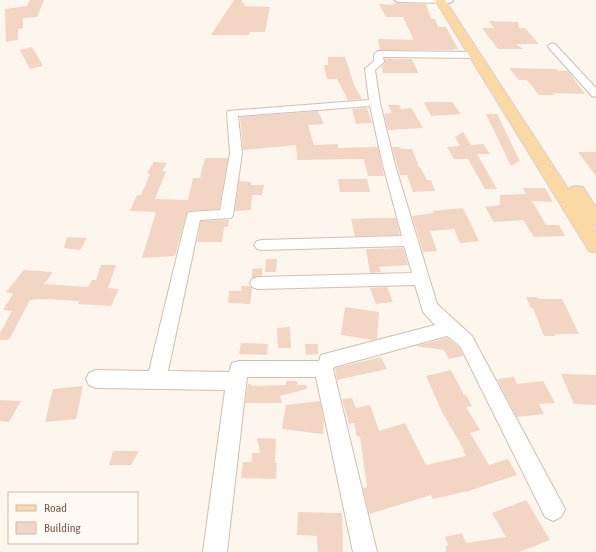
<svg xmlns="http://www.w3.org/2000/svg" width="596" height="552" font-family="'Asap Condensed',sans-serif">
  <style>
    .building { fill: #f3d5c3 }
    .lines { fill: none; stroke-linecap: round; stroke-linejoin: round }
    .minor-casing { stroke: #d1beb0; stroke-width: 2 }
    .major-casing { stroke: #dad1cd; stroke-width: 2 }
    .minor { fill: #fff; fill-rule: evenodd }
    .major { fill: #fbd9a5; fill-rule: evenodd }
  </style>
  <rect width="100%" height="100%" fill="#fdf6ec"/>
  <g class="building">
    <path d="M30 0H44L37 17 23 18V28L18 29V40L6 42 5 9 27 6Z"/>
    <path d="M234 0H242V3H245L244 6 270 7 265 32H250L249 35H211Z"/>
    <path d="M397 3 426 4 431 19H435L438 27H446L458 49H453L454 50H380L378 39 414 40 403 17H386L379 4 394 5 393 4Z"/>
    <path d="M489 21 518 22 519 28H525L539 44H516L523 49H498L482 28H494Z"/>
    <path d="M32 47 43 66 30 69 20 50Z"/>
    <path d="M328 57H345L354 85 362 99 348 100 337 79H327L324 65H328Z"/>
    <path d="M385 59H412L418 73H383L382 66 385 63Z"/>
    <path d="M509 68 556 69 558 71H568L585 94 552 93 554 95H539L527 80H519Z"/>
    <path d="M424 102H452L461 114 431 116Z"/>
    <path d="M388 105H399L401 109 411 108 423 128 388 130 384 114 392 113Z"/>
    <path d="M367 108 372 123 356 124 352 109Z"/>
    <path d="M318 111 324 124 308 125 314 145 338 144V148L378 147 384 176H368L364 159 297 160 296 145 243 150 240 117Z"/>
    <path d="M486 114H497L520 161 511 166Z"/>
    <path d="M463 132 471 145 483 144 490 154H477L497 189H485L468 159H454L447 147 460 146 455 137Z"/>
    <path d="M392 147H400L401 149H412L419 167H420L427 180H431L435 191 413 192 407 175H400Z"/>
    <path d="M578 152H596V176Z"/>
    <path d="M205 158H228L219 209 188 211 186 215 175 256 142 258 156 212 130 211 137 195H141L150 174 147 173 154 162 167 163 162 171H166L155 199 188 200 193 178H200Z"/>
    <path d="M338 179H367L370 192H340Z"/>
    <path d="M239 181 251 182V185H264L262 195H252L251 210 235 211Z"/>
    <path d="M523 188H545L553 202 532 201 546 225H559L565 236 534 237 523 220 494 222 485 207 500 205V195L526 194Z"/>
    <path d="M463 208 479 241 460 243 454 229 430 231 437 251 423 252 412 216 434 213 433 211Z"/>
    <path d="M373 218H396L400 235 355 236 351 219Z"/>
    <path d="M229 220 228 227H224L222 242H197L201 221Z"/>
    <path d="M67 237 87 238 80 250 64 248Z"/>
    <path d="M403 248 408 265 379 267 381 272 370 273 366 249Z"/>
    <path d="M266 259H277L276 272H265Z"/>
    <path d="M101 265H116L108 288 119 289 111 306 78 304 80 301 41 299 30 300 10 338 8 340H0V333L12 311 3 310 13 294 6 292 24 270 53 272 44 284 88 287 92 280H96Z"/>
    <path d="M262 268V275L252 278V269Z"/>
    <path d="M241 286H250L252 289 250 304 228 303 229 291H241Z"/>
    <path d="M387 287 393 302 376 304 370 288Z"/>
    <path d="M526 297H537L538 299H562L579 334H555V336H544L533 308H531Z"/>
    <path d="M345 307 379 312 377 339 373 340 341 335Z"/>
    <path d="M290 327 291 348H278L277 328Z"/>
    <path d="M447 338 459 347 463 356 449 359 444 350 415 346Z"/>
    <path d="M241 343 268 344 267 355 239 354Z"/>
    <path d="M305 344H318V354L306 355Z"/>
    <path d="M381 357 387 369 337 380 335 368Z"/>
    <path d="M451 370 464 395H466L472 406 466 407 480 430 470 433 489 465 508 459 517 475 468 491 433 499 431 495 369 514 363 488 367 487 360 436 357 437 354 423 349 424 342 399 352 398 356 408 370 405 379 431 405 423 426 465 466 456 463 451 464 450 442 412 426 376Z"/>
    <path d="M561 374 596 375V405L574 404Z"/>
    <path d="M514 377 517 384 543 381 555 403 539 404 544 414 517 417 497 379Z"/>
    <path d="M286 381H297V385H306L307 389 280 396 282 403H245L248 384H251V386L286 385Z"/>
    <path d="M83 386 76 419 45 422 53 389Z"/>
    <path d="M0 400 21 401 9 422 0 421Z"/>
    <path d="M320 401 324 422 323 434 282 429 286 405Z"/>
    <path d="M257 438 276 439 275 463H277L276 479 241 478 243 462H252V453H260Z"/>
    <path d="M113 451H139L131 465H109Z"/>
    <path d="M526 500 550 540 519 552H446V546L448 545 445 537 462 533 466 543 506 537 492 513Z"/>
    <path d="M298 512 342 513 343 552H318L317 536 297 535Z"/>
  </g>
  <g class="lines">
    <defs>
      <g id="minor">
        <path d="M394 0H452L453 1 449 3 398 2Z"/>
        <path d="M552 43 555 44 596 88V97L592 96 549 48 548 46Z"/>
        <path d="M378 51 475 52 479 55 475 58 383 57 384 62 375 70 380 103 395 165 437 304 472 336 565 509 561 517 553 521 545 517 460 346 447 336 334 367 333 369 377 552H353L316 377H247L227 552H203L225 390 96 388 89 385 86 379 89 373 96 370 149 371 187 215 189 212 220 210 230 153 227 113 228 111 369 100 365 69 374 61V54ZM370 106 383 165 402 236 262 240 257 241 254 245 257 249 262 250 404 246 412 273 258 277 252 279 250 283 252 287 258 289 415 285 423 312 435 325 328 353 321 355 319 361H239L232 363 229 372 168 371 200 220 231 218 233 215 242 153 238 116Z"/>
      </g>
      <path id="major" d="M435 0H445L569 190 571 187 577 186 583 187 596 207V226L592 225 596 231V253L589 251Z"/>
    </defs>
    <use href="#minor" class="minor-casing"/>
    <use href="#major" class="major-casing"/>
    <use href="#minor" class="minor"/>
    <use href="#major" class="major"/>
  </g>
  <rect x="8" y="492" width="130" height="52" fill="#fffaf3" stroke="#cabbb1"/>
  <rect x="16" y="505" width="20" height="6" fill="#fbd9a5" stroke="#cabbb1"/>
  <text x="44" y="512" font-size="12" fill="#7a5c4d">Road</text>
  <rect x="16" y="522" width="20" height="12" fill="#f3d5c3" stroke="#cabbb1"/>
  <text x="44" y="532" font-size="12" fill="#7a5c4d">Building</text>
</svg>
